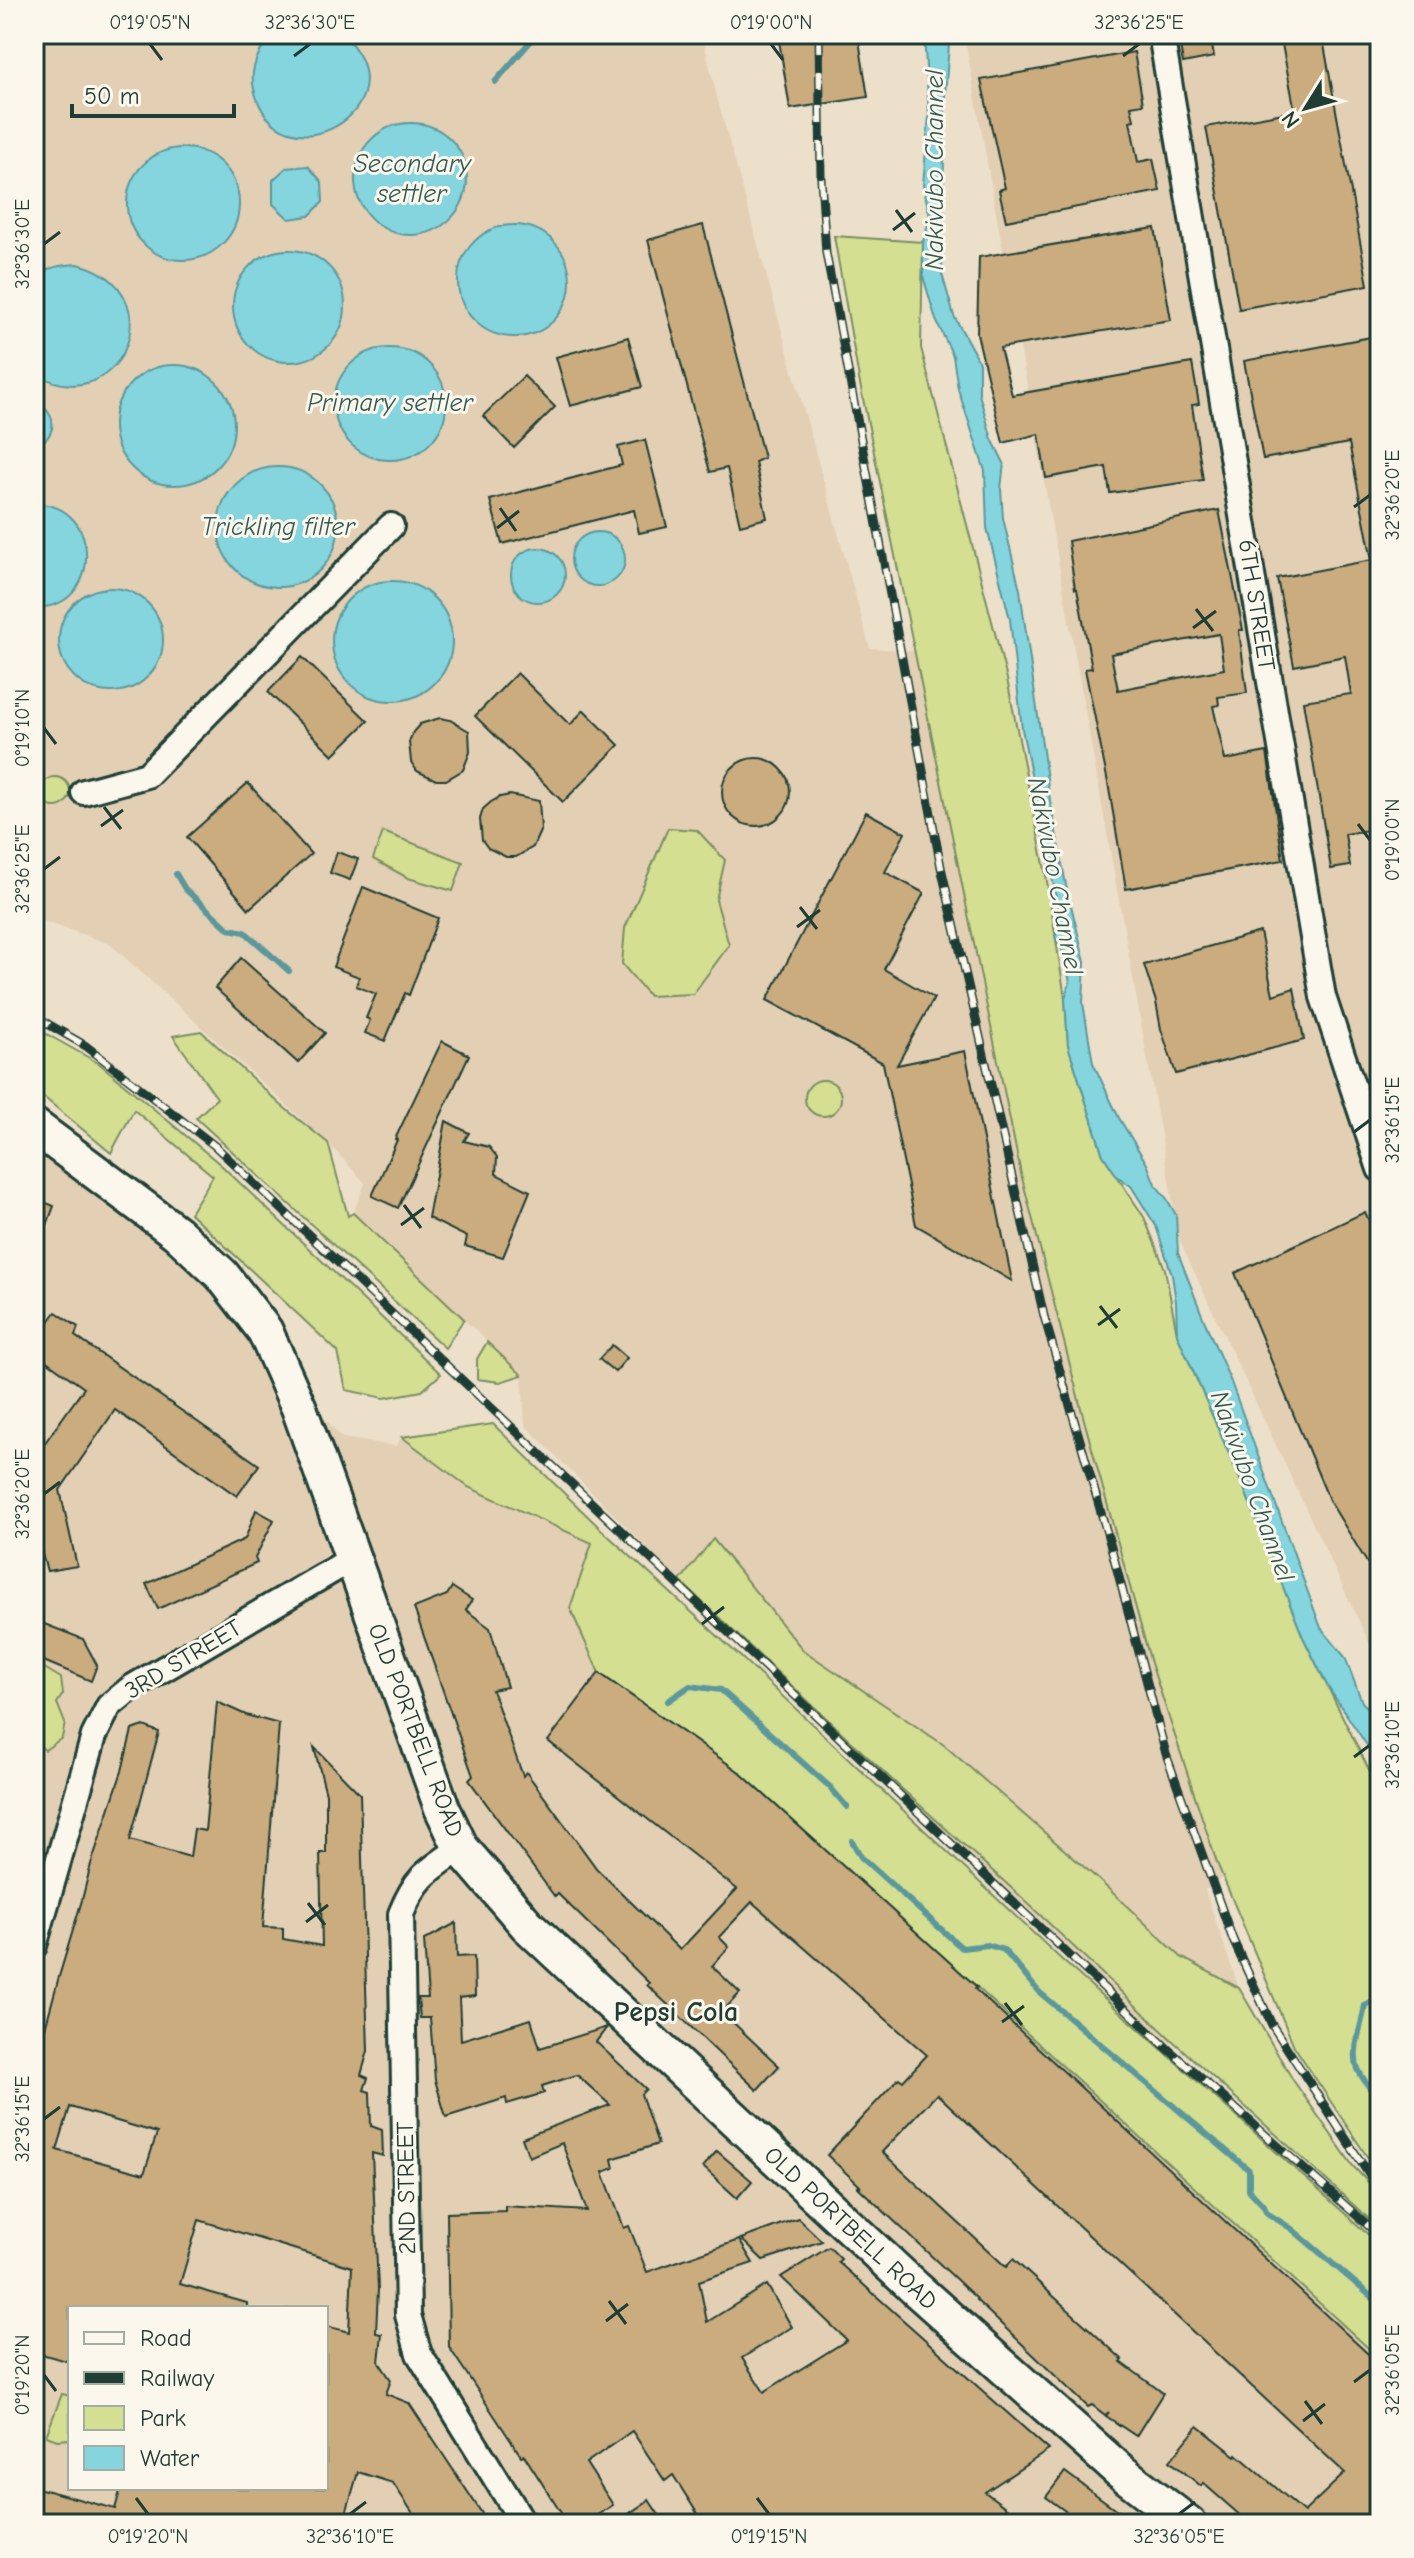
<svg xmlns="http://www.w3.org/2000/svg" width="1414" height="2558" font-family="'Comic Neue',sans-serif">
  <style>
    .built { fill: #e3d0b4; fill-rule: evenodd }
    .green { fill: #d4df92; stroke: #7a8e63; stroke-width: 2 }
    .water { fill: #85d5df; stroke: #5c989b; stroke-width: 2 }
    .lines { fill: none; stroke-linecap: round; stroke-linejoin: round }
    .stream { stroke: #5c989b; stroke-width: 6 }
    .building { fill: #cbac7f; stroke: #1f3d34; stroke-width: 2; fill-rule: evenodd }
    .minor-casing { stroke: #1f3d34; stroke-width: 30 }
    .secondary-casing { stroke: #1f3d34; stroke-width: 40 }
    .minor { stroke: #fbf7ec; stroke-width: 24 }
    .secondary { stroke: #fbf7ec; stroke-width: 34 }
    .rail-casing { stroke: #1f3d34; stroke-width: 9 }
    .rail { stroke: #fbf7ec; stroke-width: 6; stroke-dasharray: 18; stroke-linecap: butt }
    .ticks { fill: none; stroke: #1f3d34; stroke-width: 3 }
    .labels { text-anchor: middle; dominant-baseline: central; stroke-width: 6; stroke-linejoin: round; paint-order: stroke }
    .street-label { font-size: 24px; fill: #1f3d34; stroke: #fbf7ec }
    .water-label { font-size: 26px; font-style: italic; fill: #335b56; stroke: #fbf7ec }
    .quarter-label { font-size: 28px; font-weight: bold; fill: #1f3d34; stroke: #fbf7ec }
    .neatline { fill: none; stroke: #1f3d34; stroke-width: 3 }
    .ticks-label { font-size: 20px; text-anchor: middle; fill: #1f3d34 }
  </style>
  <rect width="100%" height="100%" fill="#ede0cb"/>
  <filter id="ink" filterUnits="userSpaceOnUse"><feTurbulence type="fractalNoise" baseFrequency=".0125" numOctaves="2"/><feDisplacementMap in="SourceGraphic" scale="16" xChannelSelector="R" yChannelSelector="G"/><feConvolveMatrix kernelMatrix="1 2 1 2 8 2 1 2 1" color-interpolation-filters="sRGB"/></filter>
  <g filter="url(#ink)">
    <g class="built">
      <path d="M34 34H702L717 97 870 648 982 655 1230 1873 1205 1890 1239 1988 1166 2047 830 1721 680 1581 525 1425 522 1375 353 1213 365 1183 324 1139 110 944 34 918Z"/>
      <path d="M964 34H1380V1666L1180 1242Z"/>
      <path d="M34 1146 204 1277 342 1438 396 1446 402 1437 468 1487 592 1543 570 1608 599 1673 588 1688 971 1993 977 1987 1380 2359V2524H34ZM70 2308H326V2488H70Z"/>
    </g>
    <g class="green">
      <path d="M834 236 923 242 921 348 1007 679 1046 875 1065 998 1068 1045 1103 1155 1144 1217 1165 1269 1177 1334 1243 1486 1303 1637 1380 1792V2171L1368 2158 1294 2046 1217 1863 1151 1663 1083 1416 1021 1174 859 379Z"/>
      <circle cx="55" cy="792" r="15"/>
      <path d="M668 828 697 830 725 860 716 900 729 945 693 994 649 996 622 964 625 928Z"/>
      <path d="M383 832 463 862 453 891 408 878 373 859Z"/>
      <path d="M34 1027 100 1064 221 1165 441 1374 422 1391 384 1398 346 1390 338 1352 190 1213 213 1176 134 1110 111 1153 34 1089Z"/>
      <path d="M201 1031 281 1105 328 1143 348 1216 353 1213 464 1319 445 1348 196 1118 217 1098 173 1036Z"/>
      <circle cx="823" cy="1098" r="18"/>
      <path d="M487 1342 522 1375 500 1382 477 1379V1359Z"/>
      <path d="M493 1424 604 1532 744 1660 1062 1960 1380 2245V2359L977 1987 738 1771 599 1673 570 1608 592 1543 468 1487 402 1437Z"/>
      <path d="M713 1539 803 1650 944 1745 1099 1880 1181 1957 1239 1988 1293 2080 1353 2166 1380 2195V2229L1173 2041 1018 1894 902 1789 680 1581Z"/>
      <path d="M41 1666 61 1678 63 1694 57 1703 65 1723 62 1738 45 1750 37 1744 38 1729 34 1713V1674Z"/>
      <path d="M62 2394 70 2396V2439L57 2440 46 2436Z"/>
    </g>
    <g class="water">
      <path d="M275 34H342C422 107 278 187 254 89 249 69 259 47 275 34Z"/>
      <path d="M924 34H947L949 44 945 96 942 274 954 316 979 362V394L992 439 1004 463 1001 489 1003 518 1020 590 1050 800 1066 885 1085 962 1083 1003 1093 1063 1119 1118 1147 1164 1155 1184 1167 1199 1176 1215 1178 1253 1204 1320 1231 1382 1321 1628 1345 1657 1362 1702 1380 1720V1772L1370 1750 1328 1687 1303 1637 1243 1486 1177 1334 1176 1302 1172 1275 1156 1226 1131 1186 1117 1176 1103 1155 1068 1045 1065 998 1070 982 1063 952 1055 937 1061 922 1022 729 1010 619 987 528 985 471 958 389 953 356 936 320 923 276V242L930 217 923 185 929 115Z"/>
      <circle cx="411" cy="179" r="56"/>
      <circle cx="183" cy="204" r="56"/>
      <path d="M308 166 322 182 323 202 309 216 289 219 273 204V180L286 168Z"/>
      <circle cx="514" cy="281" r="56"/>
      <circle cx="289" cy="306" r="56"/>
      <path d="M78 264C179 290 118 427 34 372V277C48 267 61 265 78 264Z"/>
      <circle cx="390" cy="404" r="56"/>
      <circle cx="174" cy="425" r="60"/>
      <path d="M34 402C58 410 59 438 34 446Z"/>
      <circle cx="278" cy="527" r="60"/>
      <path d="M34 504C104 501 103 612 34 607Z"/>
      <circle cx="598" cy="559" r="27"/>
      <circle cx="538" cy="575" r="27"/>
      <circle cx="392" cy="641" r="60"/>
      <circle cx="111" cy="640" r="52"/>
    </g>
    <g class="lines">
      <g class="stream">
        <path d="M495 82 537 34"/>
        <path d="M176 874 185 889 229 929 245 932 289 971"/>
        <path d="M668 1701 690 1686 721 1690 830 1787 847 1807"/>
        <path d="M852 1841 861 1857 962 1948 988 1945 1004 1950 1038 1991 1249 2170V2190L1263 2205 1267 2213 1292 2229 1380 2304"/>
        <path d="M1380 1998 1365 2005C1362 2026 1351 2050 1358 2069 1363 2081 1374 2092 1380 2103"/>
        <path d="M1380 2286 1377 2291 1380 2302"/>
      </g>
    </g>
    <g class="building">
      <path d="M778 34H858L868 97 790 109Z"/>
      <path d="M1178 34H1210L1214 57 1183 63Z"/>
      <path d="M1280 34H1322L1368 285 1239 309 1206 127 1295 111Z"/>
      <path d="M1134 52 1143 104 1131 106 1134 120 1130 121 1138 162 1153 159 1160 191 1006 221 999 190 1005 188 981 80Z"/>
      <path d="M703 225 764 458 755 462 767 518 740 525 727 468 710 472 648 240Z"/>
      <path d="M1155 228 1171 320 1000 348 1012 395 1192 363 1199 404 1192 405 1203 480 1110 493 1106 467 1046 478 1039 434 1003 443 977 334 979 257Z"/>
      <path d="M628 337 642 387 570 406 556 357Z"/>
      <path d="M1371 337 1380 383V828L1345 834 1350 866 1331 869 1303 701 1351 694 1345 656 1294 666 1277 578 1372 560 1349 443 1263 459 1244 361Z"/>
      <path d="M524 376 555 407 514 448 483 416Z"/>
      <path d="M645 440 667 527 639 533 634 510 502 544 490 500 622 465 618 447Z"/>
      <path d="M1219 510 1243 630H1239L1247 693 1218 697 1219 705 1213 706 1225 760 1267 752 1283 860 1126 889 1108 783 1085 669 1092 668 1077 589H1075L1068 541ZM1219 634 1224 669 1118 690 1111 654Z"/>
      <path d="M302 657 368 721 333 755 268 692Z"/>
      <path d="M517 673 570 725 584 710 619 745 563 802 475 716Z"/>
      <path d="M440 718 450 720 469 731 470 752 463 770 446 780H436L417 771 411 762 409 742 413 732 420 724Z"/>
      <circle cx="756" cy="792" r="34"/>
      <path d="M248 783 311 854 249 909 187 837Z"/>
      <path d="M510 795 539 801 541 829 533 847 516 857H506L488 848 482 840 480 819 483 809 491 802 500 797Z"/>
      <path d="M866 812 905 833 885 872 924 893 884 969 934 998 897 1065 965 1051 1012 1281 916 1225 883 1063 767 1000Z"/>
      <path d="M337 852 358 859 350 880 330 873Z"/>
      <path d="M363 887 438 918 409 995 405 993 385 1041 365 1033 370 1020 366 1018 376 994 356 986 359 977 333 967Z"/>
      <path d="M1260 932 1273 995 1294 988 1304 1040 1176 1074 1161 1029 1156 1002 1144 965Z"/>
      <path d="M241 958 325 1033 298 1063 215 988Z"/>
      <path d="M442 1041 469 1055 398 1208 372 1196 397 1140 395 1139Z"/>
      <path d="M446 1121 469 1133 464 1141 489 1147 497 1157 496 1174 530 1191 503 1257 465 1246 467 1237 428 1218Z"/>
      <path d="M34 1198 54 1206 36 1255 34 1254Z"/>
      <path d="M1365 1212 1380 1244V1584L1329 1500 1235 1273Z"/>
      <path d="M56 1312 78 1327 75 1336 259 1465 237 1496 115 1410 60 1490 77 1566 47 1571 34 1527V1458L84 1388 34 1352V1342Z"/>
      <path d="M612 1345 627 1358 615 1372 599 1359Z"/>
      <path d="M256 1510 274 1520 255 1558 257 1563 158 1609 146 1584 245 1539Z"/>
      <path d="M452 1587 472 1600 466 1610 490 1628 507 1687 492 1690 523 1776 526 1772 597 1869 680 1950 737 1889 548 1741 599 1673 738 1771 977 1987 975 1989 1380 2365V2524H1250L1203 2483 1201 2486 1170 2461 1198 2426 1236 2456 1237 2454 1304 2512 1345 2473 937 2094 882 2152 1006 2267 1013 2259 1123 2360 1121 2362 1163 2393 1136 2436 1106 2416 1109 2412 1105 2415 1092 2405 1088 2407 976 2300 977 2299 858 2187 860 2186 827 2155 899 2078 903 2081 927 2055 752 1902 719 1937 729 1947 712 1966 740 1993 722 2012 779 2066 757 2090 647 1985 649 1983 558 1894 555 1897 469 1780 473 1776 414 1608 447 1595Z"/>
      <path d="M34 1620 83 1639 97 1665 91 1681 34 1657Z"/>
      <path d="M217 1702 246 1715 279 1724 263 1927 283 1928V1939L322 1946 320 1853H326V1794L314 1747 360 1794 368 2051 361 2075 368 2078 364 2090 370 2092 371 2126 382 2130 383 2156 372 2153 378 2289 376 2333 382 2334 379 2362 391 2380 386 2394 409 2403 489 2524H420L393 2483 358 2472 343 2524H34V2487L115 2509 121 2488H326V2326L349 2332 352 2267 199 2220 180 2284 247 2303V2308H70V2362L34 2352V2069L58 1980 82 1900 91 1864 122 1771 132 1730 144 1726 159 1732 130 1840 190 1857 194 1829 205 1831ZM70 2107 157 2133 144 2174 57 2150Z"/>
      <path d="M456 1923 457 1957 474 1956 475 1996 459 1998 461 2040 531 2019 540 2048 607 2027 596 2042 646 2089 641 2094 658 2144 612 2159 614 2168 603 2172 624 2228 629 2226 647 2272 739 2240 753 2263 699 2281 707 2322 767 2285 792 2327 742 2358 764 2392 847 2340 781 2277 829 2247 841 2259 838 2262 1049 2450 985 2492 1028 2524H704L673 2475 665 2481 632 2431 586 2463 613 2505 583 2524H568L524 2455 521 2456 449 2347 447 2213 505 2211V2206L587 2211 562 2143 529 2157 522 2138 610 2105 577 2075 542 2086 544 2093 507 2104 506 2098 446 2117 435 2080 430 2018H420L418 1998H428L424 1940Z"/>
      <path d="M717 2151 752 2181 737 2198 703 2167Z"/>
      <path d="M798 2218 822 2241 763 2260 741 2239Z"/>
      <path d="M1065 2472 1136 2524H1083L1046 2497Z"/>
      <path d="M649 2500 665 2524H614Z"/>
    </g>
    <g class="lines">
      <defs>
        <g id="minor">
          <path d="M1161 34 1323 997 1380 1169"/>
          <path d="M84 792 147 775 391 526"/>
          <path d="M461 1848C429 1870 416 1876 401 1914L408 2315 419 2354 524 2524"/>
          <path d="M34 1946 94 1736 109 1706 131 1688 352 1559"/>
        </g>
        <path id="secondary" d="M34 1126 177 1233 222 1275 265 1331 299 1408 442 1808 461 1848 527 1925 915 2288 1120 2471 1189 2524"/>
      </defs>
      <use href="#minor" class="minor-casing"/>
      <use href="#secondary" class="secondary-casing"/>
      <use href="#minor" class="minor"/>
      <use href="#secondary" class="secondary"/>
      <defs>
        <g id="rail">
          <path d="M819 34 821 179 826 253 941 867 1044 1316 1111 1547 1166 1754 1233 1940 1272 2025 1370 2176 1380 2187"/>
          <path d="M34 1016 86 1046 215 1146 1166 2047 1380 2236"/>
        </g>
      </defs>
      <use href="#rail" class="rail-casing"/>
      <use href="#rail" class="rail"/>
    </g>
  </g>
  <path class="ticks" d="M150 44 162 60M771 44 783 60M294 56 310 44M1123 56 1139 44M896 210 912 232M893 230 915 213M44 244 60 232M1354 507 1370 495M500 508 516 531M497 528 519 511M1196 609 1213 631M1193 628 1216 611M44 728 56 744M104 807 121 829M1358 824 1370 840M101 826 123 810M44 869 60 857M800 907 817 929M797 927 820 910M1354 1132 1370 1120M404 1205 421 1228M401 1225 424 1208M1100 1306 1117 1328M1098 1325 1120 1309M44 1494 60 1482M704 1604 721 1626M702 1624 724 1607M1354 1757 1370 1745M308 1903 325 1925M306 1922 328 1905M1005 2003 1022 2025M1002 2022 1024 2006M44 2119 60 2107M609 2301 626 2324M606 2321 628 2304M44 2375 56 2391M1354 2382 1370 2370M1305 2401 1322 2424M1303 2421 1325 2404M136 2498 148 2514M757 2498 769 2514M350 2514 366 2502M1179 2514 1195 2502"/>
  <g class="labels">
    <g class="street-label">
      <text transform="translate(1257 605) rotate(81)">6TH STREET</text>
      <text transform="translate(183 1659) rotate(-31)">3RD STREET</text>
      <text transform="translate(416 1730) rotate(69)">OLD PORTBELL ROAD</text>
      <text transform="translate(406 2188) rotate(-91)">2ND STREET</text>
      <text transform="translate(851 2228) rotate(43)">OLD PORTBELL ROAD</text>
    </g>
    <g class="water-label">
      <text x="412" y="164">Secondary<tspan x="412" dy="30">settler</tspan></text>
      <text transform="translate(935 170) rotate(-90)">Nakivubo Channel</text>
      <text x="390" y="403">Primary settler</text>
      <text x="278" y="527">Trickling filter</text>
      <text transform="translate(1055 876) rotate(79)">Nakivubo Channel</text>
      <text transform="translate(1252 1486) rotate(70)">Nakivubo Channel</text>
    </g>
    <g class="quarter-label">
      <text x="676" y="2012">Pepsi Cola</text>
    </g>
  </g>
  <rect width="1414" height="2558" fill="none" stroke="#fbf7ec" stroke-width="88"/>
  <rect x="68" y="2306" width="260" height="184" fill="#fbf7ec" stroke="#a3ada2" stroke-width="2"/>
  <rect x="84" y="2332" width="40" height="12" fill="#fbf7ec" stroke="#a3ada2" stroke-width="2"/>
  <text x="140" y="2346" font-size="24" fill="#1f3d34">Road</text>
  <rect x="84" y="2372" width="40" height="12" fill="#1f3d34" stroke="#a3ada2" stroke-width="2"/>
  <text x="140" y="2386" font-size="24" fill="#1f3d34">Railway</text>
  <rect x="84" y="2406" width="40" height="24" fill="#d4df92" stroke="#a3ada2" stroke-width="2"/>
  <text x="140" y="2426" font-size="24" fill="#1f3d34">Park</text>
  <rect x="84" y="2446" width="40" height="24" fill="#85d5df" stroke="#a3ada2" stroke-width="2"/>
  <text x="140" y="2466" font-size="24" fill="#1f3d34">Water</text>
  <g transform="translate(1306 108) rotate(233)" stroke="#fbf7ec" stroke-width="6" paint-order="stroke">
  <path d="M0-6L14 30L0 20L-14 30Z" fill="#1f3d34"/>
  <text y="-12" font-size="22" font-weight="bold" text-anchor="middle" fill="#1f3d34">N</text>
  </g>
  <path d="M72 104v12h162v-12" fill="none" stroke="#1f3d34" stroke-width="4"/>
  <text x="84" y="104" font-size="24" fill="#1f3d34" stroke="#fbf7ec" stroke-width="6" paint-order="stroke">50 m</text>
  <rect x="44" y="44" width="1326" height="2470" class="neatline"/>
  <g class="ticks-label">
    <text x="150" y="29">0°19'05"N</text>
    <text x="310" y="29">32°36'30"E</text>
    <text x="771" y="29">0°19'00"N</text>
    <text x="1139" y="29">32°36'25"E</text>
    <text transform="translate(22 244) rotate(-90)" y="7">32°36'30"E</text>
    <text transform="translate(1392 495) rotate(-90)" y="7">32°36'20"E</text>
    <text transform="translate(22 728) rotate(-90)" y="7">0°19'10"N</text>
    <text transform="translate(1392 840) rotate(-90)" y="7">0°19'00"N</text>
    <text transform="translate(22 869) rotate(-90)" y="7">32°36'25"E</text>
    <text transform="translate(1392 1120) rotate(-90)" y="7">32°36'15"E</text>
    <text transform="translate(22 1494) rotate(-90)" y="7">32°36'20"E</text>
    <text transform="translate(1392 1745) rotate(-90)" y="7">32°36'10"E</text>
    <text transform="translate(22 2119) rotate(-90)" y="7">32°36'15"E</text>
    <text transform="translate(1392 2370) rotate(-90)" y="7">32°36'05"E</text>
    <text transform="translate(22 2375) rotate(-90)" y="7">0°19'20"N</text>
    <text x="148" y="2543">0°19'20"N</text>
    <text x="350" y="2543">32°36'10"E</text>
    <text x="769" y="2543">0°19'15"N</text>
    <text x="1179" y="2543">32°36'05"E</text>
  </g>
</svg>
